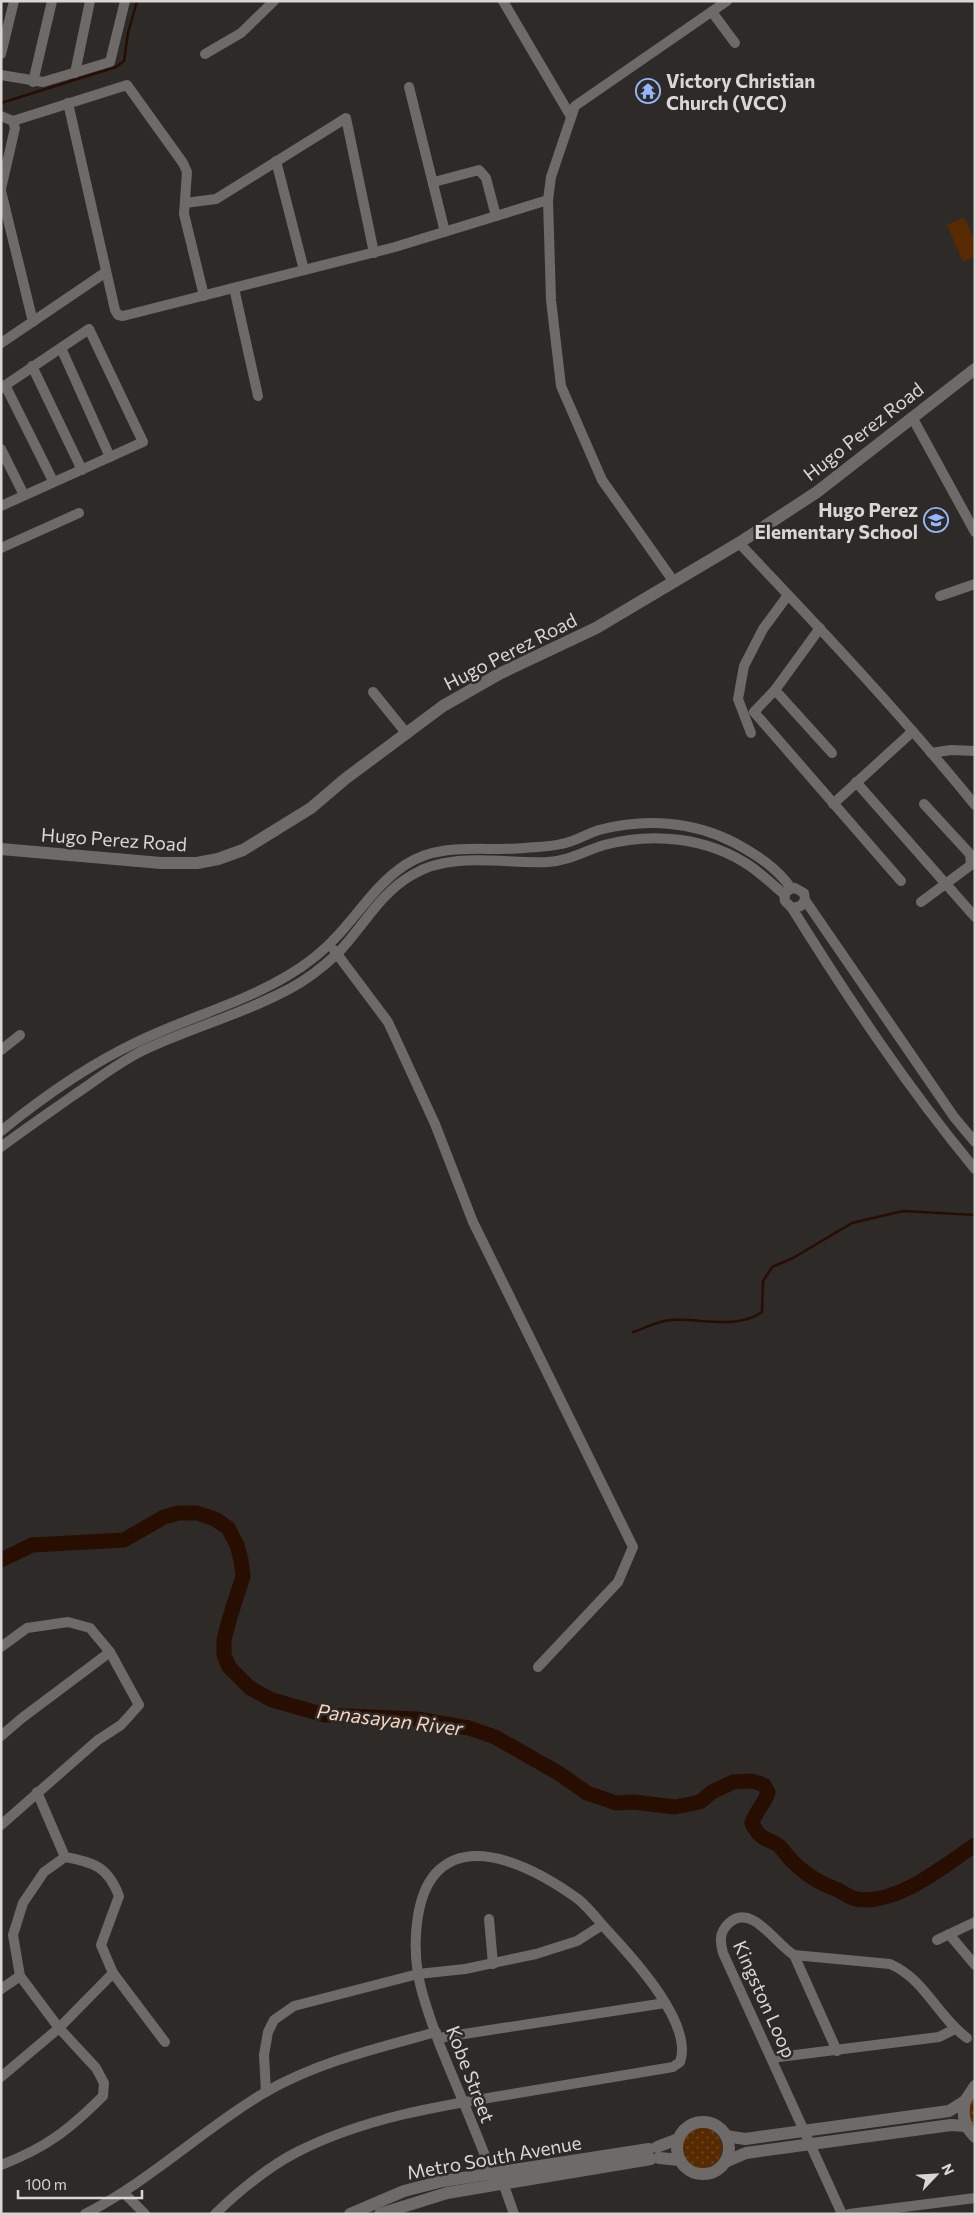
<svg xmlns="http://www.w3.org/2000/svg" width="976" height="2215" font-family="Commissioner,sans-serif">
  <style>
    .grass { fill: url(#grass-dots) }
    .park { fill: #572a02 }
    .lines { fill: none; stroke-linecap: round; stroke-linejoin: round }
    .stream { stroke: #280e00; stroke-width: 2.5 }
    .river { stroke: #280e00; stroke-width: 15 }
    .street { stroke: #6e6a68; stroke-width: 10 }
    .secondary { stroke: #6e6a68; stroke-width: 12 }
    .labels { text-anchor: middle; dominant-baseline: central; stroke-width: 5; stroke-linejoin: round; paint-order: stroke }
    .poi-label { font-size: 19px; font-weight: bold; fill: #d9d7d5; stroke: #2d2a28; text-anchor: start }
    .street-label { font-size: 19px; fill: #d9d7d5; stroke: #2d2a28 }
    .water-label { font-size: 20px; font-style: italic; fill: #f6d3bd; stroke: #2d2a28 }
  </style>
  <defs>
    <pattern id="grass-dots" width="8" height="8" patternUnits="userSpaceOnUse" patternTransform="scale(1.25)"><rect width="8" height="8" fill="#572a02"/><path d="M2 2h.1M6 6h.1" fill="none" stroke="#6f4826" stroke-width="1.8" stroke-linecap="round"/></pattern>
  </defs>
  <rect width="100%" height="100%" fill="#2d2a28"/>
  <g class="grass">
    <path d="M975 2092V2132L966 2112Z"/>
    <circle cx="702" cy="2148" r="20"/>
  </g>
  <path class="park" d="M964 217 975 241V256L963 262 947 225Z"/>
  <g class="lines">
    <g class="stream">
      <path d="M1 103 116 67 124 61 128 33 137 1"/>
      <path d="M633 1332C645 1328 658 1321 670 1320 700 1318 737 1330 762 1312L763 1281 772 1267 793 1258 852 1223 903 1211 975 1215"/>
    </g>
    <path class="river" d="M1 1560 32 1545 124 1540 164 1517 178 1513H197L215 1519 228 1528 237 1545 241 1560 243 1576 230 1617 224 1640V1655L229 1667 250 1688 272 1700 325 1715 417 1719 469 1728 495 1737 560 1774 587 1793 616 1803 634 1802 675 1807 700 1802 712 1792 733 1782 752 1781 764 1785 768 1792C765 1804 756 1810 752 1823 762 1845 773 1837 782 1849 795 1867 815 1882 836 1889 842 1892 850 1898 856 1899 897 1906 943 1866 975 1845"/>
    <g class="street">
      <path d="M503 1 570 115"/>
      <path d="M712 12 735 43"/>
      <path d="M1 54 14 1"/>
      <path d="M205 54 241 33 274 1"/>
      <path d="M75 73 90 1"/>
      <path d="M1 75 43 82 110 62 125 1"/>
      <path d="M33 82 52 1"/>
      <path d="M409 87 445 232"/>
      <path d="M68 103 115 310 118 315 123 316 395 247 548 200"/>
      <path d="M1 116 13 121 15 128 1 189"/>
      <path d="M13 121 127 85 183 163 187 172 184 214 204 296"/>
      <path d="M276 161 304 270"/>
      <path d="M434 182 479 170 486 178 496 216"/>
      <path d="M1 191 33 322"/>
      <path d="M185 203 216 199 346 118 374 253"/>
      <path d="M234 288 258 396"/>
      <path d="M1 343 106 272"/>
      <path d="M61 348 110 457"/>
      <path d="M32 366 82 470"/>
      <path d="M5 385 53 481"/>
      <path d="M1 388 89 329 143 442 1 506"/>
      <path d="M912 417 975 532"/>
      <path d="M1 449 24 495"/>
      <path d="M739 543C820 628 901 714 975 805"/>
      <path d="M1 548 79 513"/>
      <path d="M674 582 602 480 561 386 551 300 548 200 551 177 575 106 727 1"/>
      <path d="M940 596 975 584"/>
      <path d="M820 628 775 690 754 712 901 881"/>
      <path d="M775 690 832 753"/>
      <path d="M373 692 407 734"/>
      <path d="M751 733 738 699 744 666 763 629 788 595"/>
      <path d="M931 753 951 750 975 751"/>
      <path d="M856 782 975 917"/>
      <path d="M833 804 913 731"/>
      <path d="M805 900 801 906 792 908 785 901C783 894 787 889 795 888L804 893 805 900 954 1117 975 1142"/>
      <path d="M921 902 971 865 970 854 924 804"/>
      <path d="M792 908C848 998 907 1087 975 1169"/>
      <path d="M334 950 388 1022 435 1124 473 1222 633 1547 618 1582 538 1667"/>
      <path d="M1 1050 20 1035"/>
      <path d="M1 1131C43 1097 88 1065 137 1042 186 1018 240 1004 287 976 306 965 325 950 340 933 361 910 378 883 405 865 441 841 485 852 525 848 536 847 549 847 561 844 574 842 586 834 599 830 645 818 693 821 735 843 757 855 777 868 791 888"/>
      <path d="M1 1147C25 1129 50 1112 74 1095 98 1079 120 1061 146 1049 194 1027 245 1013 291 988 308 979 324 966 338 953 363 927 379 894 412 875 451 851 504 864 548 862 569 861 584 851 604 845 652 832 707 837 750 866 763 875 773 885 785 895"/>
      <path d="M1 1647 27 1628 68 1622 90 1628 110 1652 139 1705 121 1725 98 1740 1 1825"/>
      <path d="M1 1736 22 1718 110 1652"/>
      <path d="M37 1792 65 1857"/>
      <path d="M65 1857C94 1862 108 1867 119 1896L101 1945 113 1973 165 2042"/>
      <path d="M489 1919 493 1964"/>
      <path d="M949 1934 975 1965"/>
      <path d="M937 1940 975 1922"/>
      <path d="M794 1955 837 2051"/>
      <path d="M1 1989 20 1976"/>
      <path d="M438 2038 665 2003"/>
      <path d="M771 2058 939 2037 955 2029"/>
      <path d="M1 2077 59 2028 113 1973"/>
      <path d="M266 2092 264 2055 268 2032 274 2020 294 2006 418 1974 465 1969 536 1954 577 1941 602 1925"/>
      <path d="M1 2165C46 2148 70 2129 103 2096L104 2083 96 2068 59 2028 20 1976 13 1935 23 1903 44 1872 65 1857"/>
      <path d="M501 2177 514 2214"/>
      <path d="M124 2193 145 2214"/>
      <path d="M85 2214C150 2181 202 2130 264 2093 317 2062 378 2048 436 2032"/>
      <path d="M215 2214C239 2191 268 2167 297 2152 364 2118 438 2106 512 2094 566 2085 619 2076 673 2067L680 2062C694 2023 631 1956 606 1929 597 1919 588 1907 578 1899 542 1873 473 1833 436 1873 415 1896 413 1944 418 1974 422 1998 431 2020 439 2043 457 2088 477 2133 494 2179"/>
      <path d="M842 2214 723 1953C720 1942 719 1933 728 1924 751 1901 775 1944 794 1955L890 1964C925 1979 937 2016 967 2038"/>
      <path d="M849 2214 975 2198"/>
    </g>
    <g class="secondary">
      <path d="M1 849 161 863H197L218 859 243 850 311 808 345 779 443 706 499 674 596 628 739 543 817 492 975 369"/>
      <path d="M965 2101C962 2115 964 2126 975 2137"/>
      <circle cx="703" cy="2148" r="26"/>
      <path d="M726 2136 745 2139 949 2111 965 2101 975 2086"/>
      <path d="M657 2147 678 2139"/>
      <path d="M659 2158 680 2160"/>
      <path d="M725 2162 746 2153 951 2125 966 2126"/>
      <path d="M350 2214 404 2191 443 2181 649 2149"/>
      <path d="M380 2214 447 2193 651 2159"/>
    </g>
  </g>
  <defs>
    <symbol id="temple-ring" viewBox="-11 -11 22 22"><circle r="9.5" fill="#2d2a28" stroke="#95b6fd" stroke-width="1.5"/><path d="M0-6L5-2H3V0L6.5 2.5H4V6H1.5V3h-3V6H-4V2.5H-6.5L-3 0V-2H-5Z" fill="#95b6fd"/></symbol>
    <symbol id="school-ring" viewBox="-11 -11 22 22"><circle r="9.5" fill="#2d2a28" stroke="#95b6fd" stroke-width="1.5"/><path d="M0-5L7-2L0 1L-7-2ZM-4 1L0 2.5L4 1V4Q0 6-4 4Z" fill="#95b6fd"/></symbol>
  </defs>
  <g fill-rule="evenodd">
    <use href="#temple-ring" x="634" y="77" width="28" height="28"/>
    <use href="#school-ring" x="922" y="506" width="28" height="28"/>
  </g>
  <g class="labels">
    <g class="poi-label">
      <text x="666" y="80">Victory Christian<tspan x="666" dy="22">Church (VCC)</tspan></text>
      <text x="918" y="509" text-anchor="end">Hugo Perez<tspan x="918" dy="22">Elementary School</tspan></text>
    </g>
    <g class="street-label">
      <text transform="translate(863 431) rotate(-38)">Hugo Perez Road</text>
      <text transform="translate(510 651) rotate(-27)">Hugo Perez Road</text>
      <text transform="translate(114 839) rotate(4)">Hugo Perez Road</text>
      <text transform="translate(765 1999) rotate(66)">Kingston Loop</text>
      <text transform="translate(471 2074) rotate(69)">Kobe Street</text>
      <text transform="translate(494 2157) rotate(-10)">Metro South Avenue</text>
    </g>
    <g class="water-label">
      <text transform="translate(390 1719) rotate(7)">Panasayan River</text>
    </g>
  </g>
  <rect width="976" height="2215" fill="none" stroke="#d9d7d5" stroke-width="5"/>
  <g transform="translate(936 2175) rotate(65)" stroke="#2d2a28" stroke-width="4" paint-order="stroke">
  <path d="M0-4L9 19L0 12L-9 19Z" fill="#d9d7d5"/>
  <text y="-8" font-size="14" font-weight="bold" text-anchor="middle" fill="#d9d7d5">N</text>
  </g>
  <path d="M18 2190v8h124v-8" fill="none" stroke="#d9d7d5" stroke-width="2.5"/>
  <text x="25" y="2190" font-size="15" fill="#d9d7d5" stroke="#2d2a28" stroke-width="4" paint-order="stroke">100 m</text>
</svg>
